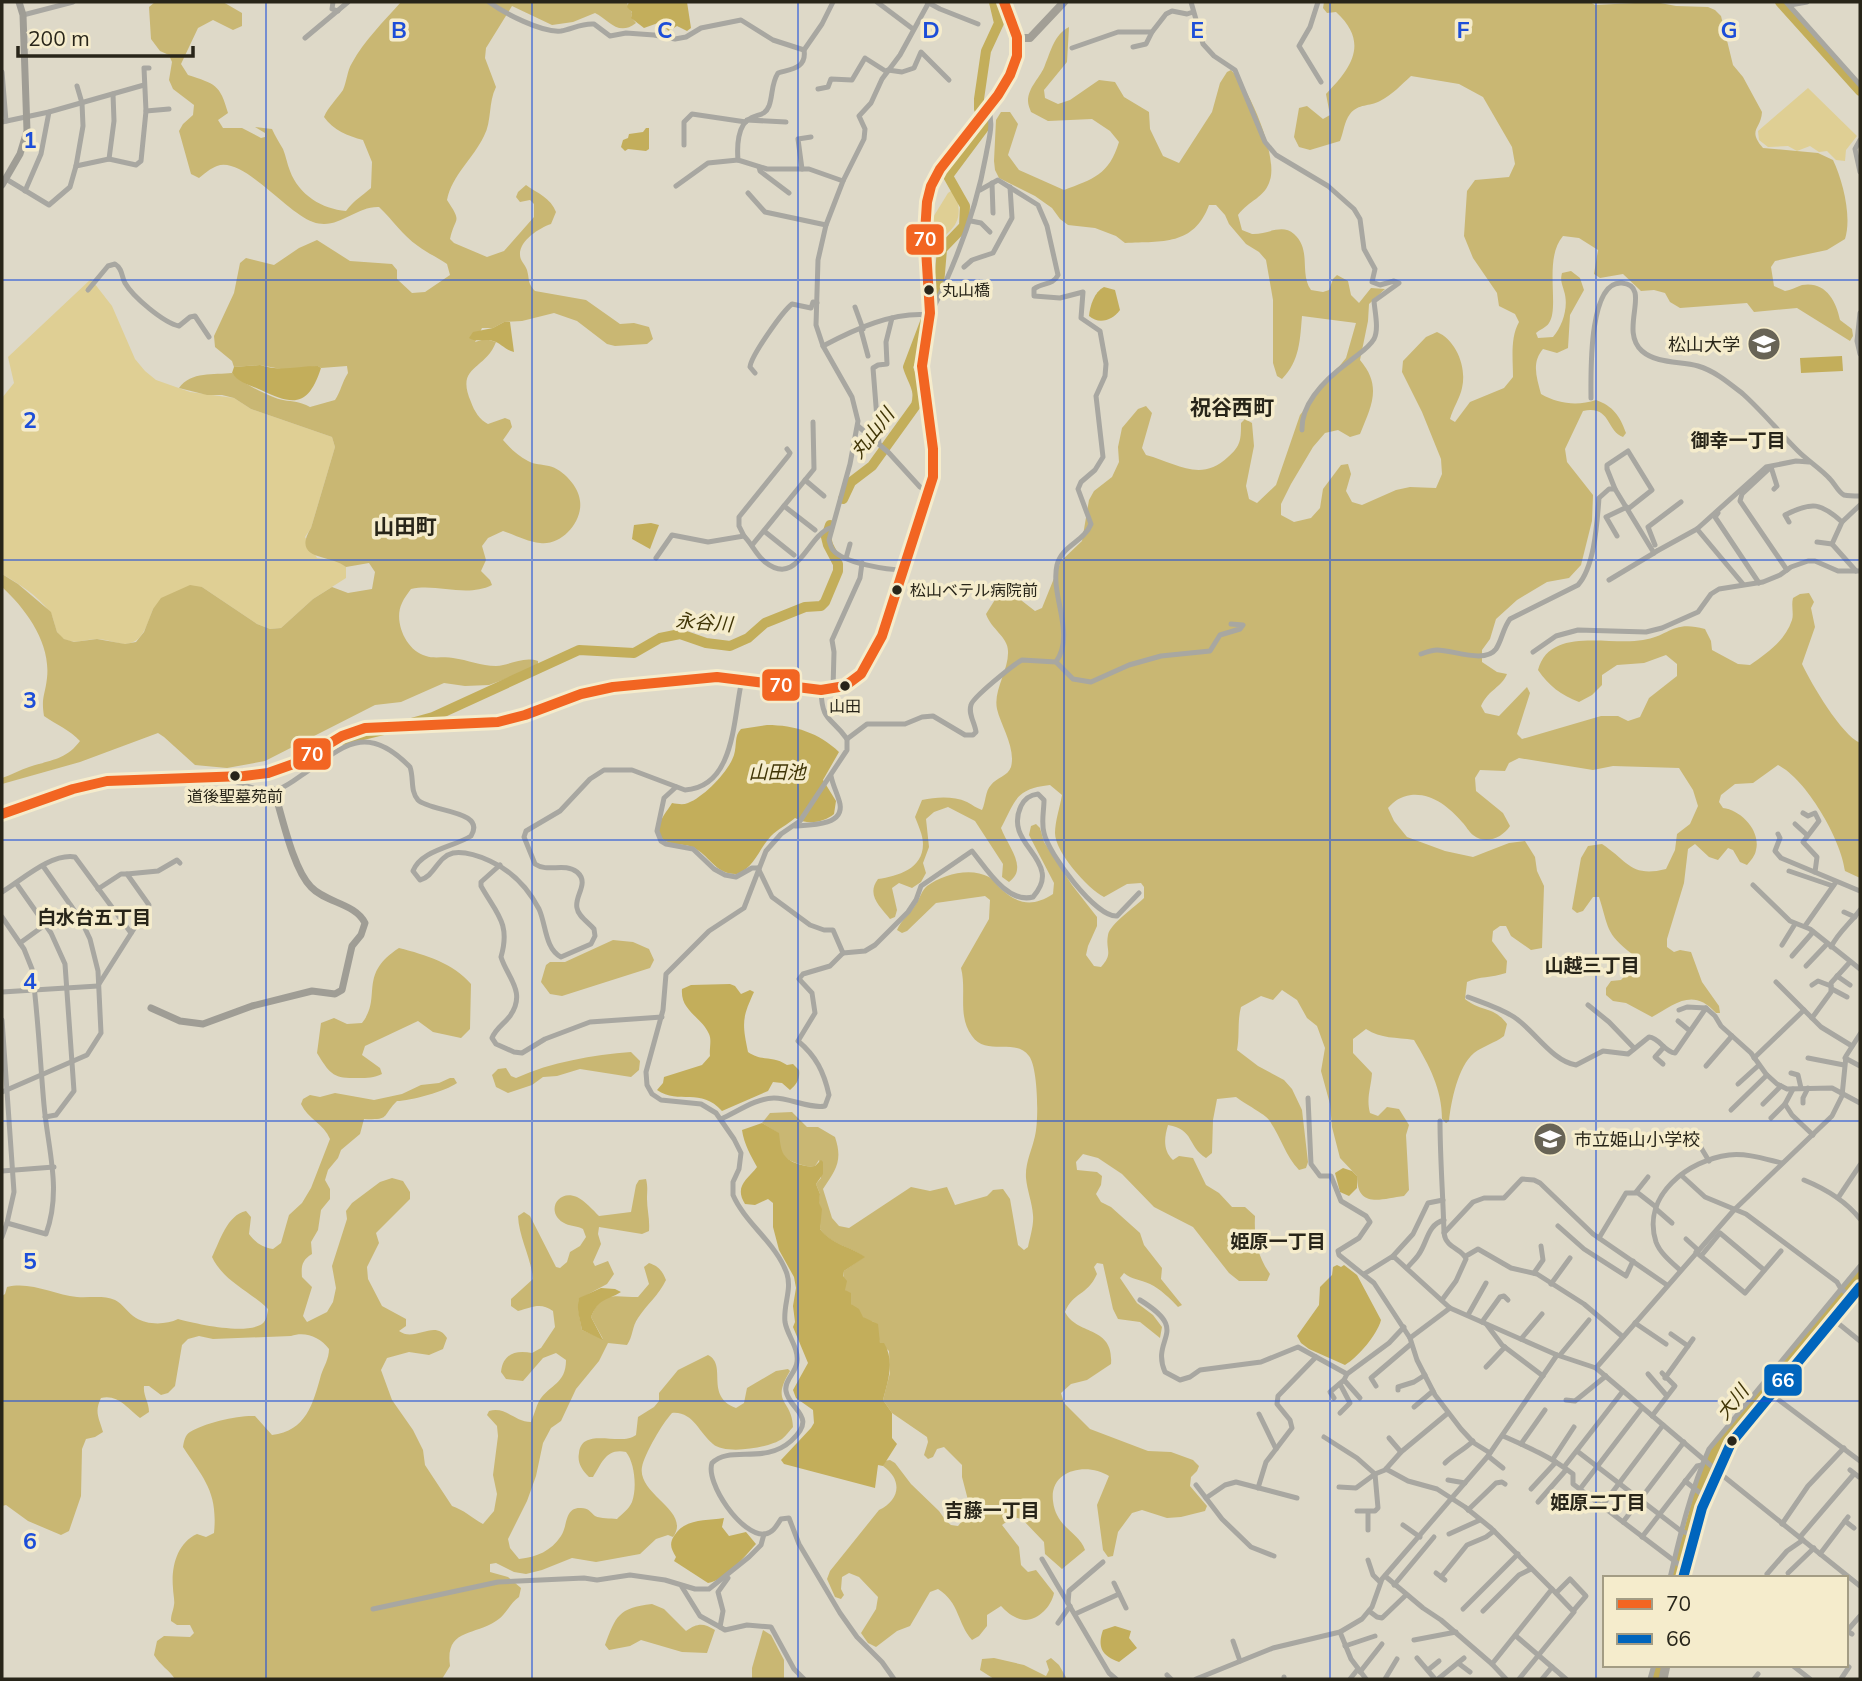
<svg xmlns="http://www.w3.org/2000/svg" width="1862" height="1681" font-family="Mulish,'Noto Sans JP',sans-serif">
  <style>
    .green { fill: #dfcf94 }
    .forest { fill: #c9b773 }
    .water { fill: #c3ae5b }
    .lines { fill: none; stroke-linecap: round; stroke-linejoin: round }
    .river { stroke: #c3ae5b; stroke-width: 10 }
    .street { stroke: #a8a7a1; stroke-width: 5 }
    .secondary { stroke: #9f9d95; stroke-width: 7 }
    .primary { stroke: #a29f96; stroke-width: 8 }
    .highway { stroke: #a7a399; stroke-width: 9 }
    .bus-1-casing { stroke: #f5eccc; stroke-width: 16 }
    .bus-2-casing { stroke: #f5eccc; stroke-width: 16 }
    .bus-1 { stroke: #f26522; stroke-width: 10 }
    .bus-2 { stroke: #0065bd; stroke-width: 10 }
    .grid { fill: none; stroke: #1d4ed8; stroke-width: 2; stroke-opacity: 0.55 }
    .bus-dot { fill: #282519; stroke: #f5eccc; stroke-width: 2.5 }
    .labels { text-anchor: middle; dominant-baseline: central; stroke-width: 7; stroke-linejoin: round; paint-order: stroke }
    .bus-label { font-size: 16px; fill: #282519; stroke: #f5eccc; text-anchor: start }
    .poi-label { font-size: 18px; fill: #282519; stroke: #f5eccc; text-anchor: end }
    .water-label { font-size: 19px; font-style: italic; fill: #403506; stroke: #f5eccc }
    .neighbourhood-label { font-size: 19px; font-weight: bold; fill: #282519; stroke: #f5eccc }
    .quarter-label { font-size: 21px; font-weight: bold; fill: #282519; stroke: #f5eccc }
    .grid-label { font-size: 23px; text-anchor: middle; font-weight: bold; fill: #1d4ed8; stroke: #f5eccc; stroke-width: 7; stroke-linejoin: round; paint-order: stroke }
    .line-badge { stroke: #f5eccc; stroke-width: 2.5 }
    .badge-label { font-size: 19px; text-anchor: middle; font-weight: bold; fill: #fff }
  </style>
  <rect width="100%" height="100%" fill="#ded9c8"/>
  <g class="green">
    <path d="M1808 88 1857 136 1846 150 1845 161 1836 160 1827 151 1819 152 1810 146 1797 151 1788 146 1768 147 1759 140 1758 131Z"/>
    <path d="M954 189C963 216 960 225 937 242L930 237 932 219 948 193Z"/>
    <path d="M91 279 112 306 135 359 145 371 156 380 190 392 234 398 251 409 332 437 335 447 311 528 305 537 317 558 338 561 346 567V578L313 599 281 628 270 629 257 624 202 587 153 609C147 624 143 644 124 644 115 643 106 639 97 639 86 639 74 645 64 639 53 633 56 619 49 611 38 596 18 583 2 574V398L14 383 8 357Z"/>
  </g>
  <g class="forest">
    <path d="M155 2H223L242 13V26L233 30 213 20 198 28 181 64 188 75C215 84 220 84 228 113L218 120 223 128H242L261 138 265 137V133L255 127 272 129C275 136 279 142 283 149 286 156 287 164 290 171 299 195 322 209 346 211 354 200 362 196 371 188L372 162 363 140C348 136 333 130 324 117 328 107 337 99 343 90 347 81 347 71 352 63 364 41 384 21 401 2H629L627 3 632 13 631 17 636 23C618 37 609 20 595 13L573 22 552 25 512 6 486 48 485 58 496 87C488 103 492 121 484 136 473 159 452 175 447 200 463 224 455 216 450 239L454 243 487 257 504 251 534 217V204L530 200 520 202 516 197 518 192 526 185C537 193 551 198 556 212L551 224C539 228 519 241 520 255 520 261 525 264 527 270 530 281 527 282 535 291L586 300 620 324 634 323 649 327 653 339 647 344 615 346 607 344 577 321 554 313 522 321 504 322 493 328H482L475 342 485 339 496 342C485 371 455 365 471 402 474 411 480 420 488 424L505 418 510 420 512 427 503 440C510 448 518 456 528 461 535 465 541 464 549 466 563 469 579 487 580 501 583 522 561 546 540 543 528 542 515 535 503 531L488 538 482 546 486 560 481 571 490 580 492 585C466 598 437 583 411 589 408 593 404 598 402 603 393 621 406 651 426 656 434 659 445 656 453 658 468 660 481 666 496 666 511 665 523 656 538 661V667L489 685 465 686 444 683 401 702 375 705 265 761 227 768 195 765 164 737 158 733 80 762 2 784V778C11 775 20 770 29 767 50 760 66 760 80 741 70 730 57 725 44 716 41 697 45 696 47 678 51 643 26 609 2 587V574L18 584 51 612 57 632 64 639 74 642 97 639 125 644 136 642 144 632 153 609 161 598 190 585 202 587 257 624 270 629 281 628 313 599 332 587 348 593 372 589 375 572 369 563 346 567C330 554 291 561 311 528L335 447 332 437 251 409 234 398 222 395H207L179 388C191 371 214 375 232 373 238 381 273 399 283 400 294 402 299 401 310 407L335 400C341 391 342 382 348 373L347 366 321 368 318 366 287 370 259 365 234 367 232 361 215 347 214 336 234 293 240 263 246 258 274 265 299 248 317 240 350 261 392 264 397 270V279L412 293 425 292 450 275 447 264C437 257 427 253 418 246 402 235 393 220 379 207 355 206 338 231 313 222 287 213 243 156 217 166 211 168 204 174 199 178L191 174 179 131 183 124 193 115 194 105 173 89 169 80 172 62 169 55 160 51 151 39 149 7Z"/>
    <path d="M1324 2H1590L1595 5 1655 2 1676 6 1708 7 1715 10 1721 16 1733 65 1743 77 1762 112C1761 130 1747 129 1763 148L1818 153 1833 160C1843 181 1852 217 1845 239L1827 250 1775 261 1771 267 1774 286 1785 291C1791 290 1796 287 1802 285 1825 281 1836 300 1840 320L1852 329 1853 336 1850 341 1797 308 1754 312 1747 303 1680 308 1670 302 1665 293 1654 290 1641 291 1623 274 1600 278 1594 274 1598 250 1579 238 1563 236C1543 259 1560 307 1549 323 1546 328 1540 329 1536 333L1538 338 1553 337C1563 325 1569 306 1564 291 1562 283 1560 281 1562 273L1571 271 1580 278 1584 290 1570 315 1568 348 1557 353 1543 349C1531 363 1537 378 1541 394 1558 404 1578 406 1596 400 1613 406 1620 416 1626 433L1623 437C1606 431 1611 405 1583 411L1565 449 1567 462 1593 495 1592 521 1581 565 1569 578 1547 582 1517 600 1496 619 1490 639 1482 650V662L1497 672 1507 674C1501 688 1489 689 1481 706L1485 713 1499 716 1527 687 1530 693 1517 734 1522 739 1601 716H1618L1628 721 1640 717 1649 698 1677 676V664L1666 655 1644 663 1617 665 1602 675V685L1592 695 1579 702C1561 695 1549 686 1538 670 1550 626 1609 646 1643 640 1670 636 1672 620 1705 629L1711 641 1712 650 1738 664 1750 665C1767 653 1785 641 1792 620 1794 613 1791 606 1793 598L1800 594 1809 593 1814 602 1811 608 1815 627 1802 664C1812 685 1841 734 1860 743V878L1845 871C1841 839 1806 779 1778 765L1753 783 1735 784 1721 795 1719 802 1723 808C1741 810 1761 831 1756 850 1755 856 1751 860 1747 865L1740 862 1733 850 1728 848 1718 860 1709 857 1695 844 1688 849 1684 883 1667 939V947L1674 952 1680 950 1691 952 1702 982 1719 1006 1720 1013H1716C1693 987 1675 1004 1652 1017L1626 1003 1613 1001 1606 995V988L1611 981 1621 980 1632 968V954C1605 933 1609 928 1599 897H1593L1583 911 1577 913 1572 909 1581 858 1588 846 1602 844C1628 861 1631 878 1666 869L1675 850 1677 834 1690 824 1698 806 1693 790 1679 768 1613 766 1593 770 1519 758 1509 763 1505 771 1480 770 1475 778 1476 791 1503 813 1510 826C1502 838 1486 845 1473 835 1469 832 1466 826 1462 822 1449 807 1432 793 1411 795 1400 797 1395 800 1388 808L1394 821 1407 837 1445 851 1473 857 1509 843 1525 841 1535 857 1537 871 1544 886 1542 948 1531 950 1511 936 1506 926H1500L1493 931 1492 941 1507 961 1506 973C1491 978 1480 976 1467 982L1465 999C1481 1012 1494 1006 1507 1024L1504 1036C1495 1043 1483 1046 1474 1053 1458 1066 1451 1102 1449 1121L1446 1123 1442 1119C1442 1089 1429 1065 1414 1040 1396 1037 1381 1039 1366 1029L1353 1039V1053L1372 1073C1371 1088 1366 1098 1370 1113L1378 1116 1387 1107 1399 1109 1409 1125 1406 1135 1409 1190 1404 1196C1381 1199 1357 1209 1357 1176L1340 1158 1332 1127 1330 1104 1321 1071 1325 1048 1317 1026 1307 1018 1297 1000 1282 990 1273 1000 1261 996 1241 1007C1237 1022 1240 1035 1237 1050L1258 1066 1284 1080 1292 1089 1302 1110 1308 1162 1306 1168 1299 1170C1285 1155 1281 1137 1269 1120 1265 1114 1245 1104 1236 1097L1217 1099 1213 1120 1212 1153 1206 1158C1187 1146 1195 1130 1168 1125 1164 1138 1163 1151 1173 1160L1179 1156 1193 1158 1206 1185 1219 1193 1232 1207H1245L1255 1216C1254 1239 1257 1255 1270 1274L1267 1281H1239L1229 1273 1193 1227 1154 1207 1122 1174 1098 1158 1083 1154 1076 1162 1077 1170 1097 1172 1102 1176 1101 1185 1096 1194 1101 1202 1111 1207 1140 1233 1144 1245 1162 1268 1161 1279 1182 1305 1178 1307C1171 1299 1160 1289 1150 1284 1140 1279 1132 1280 1124 1273L1120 1278 1137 1303 1153 1315 1162 1327 1160 1338 1140 1322 1118 1319 1113 1309 1103 1264 1097 1263 1094 1267 1097 1274C1087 1296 1073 1292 1065 1312 1077 1336 1114 1325 1111 1364L1087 1380 1071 1384 1061 1393 1064 1403 1090 1429 1148 1451 1171 1452 1193 1460 1199 1466 1197 1471 1191 1477 1190 1486 1207 1506 1205 1511 1181 1517 1167 1518 1142 1510 1132 1513 1118 1532 1113 1556 1108 1557 1103 1550 1097 1505 1109 1476C1088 1462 1049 1469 1053 1501 1056 1528 1079 1532 1085 1550L1062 1569 1045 1554 1044 1542 1022 1519 1013 1517 1002 1525 1019 1547 1021 1565 1028 1572 1036 1570 1054 1593C1051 1609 1032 1627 1015 1617 1010 1615 1005 1610 1001 1606L987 1615V1626L979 1636 972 1640C957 1623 960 1603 938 1589L930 1592 910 1626 897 1631 876 1647 868 1643 861 1633 876 1609 878 1597 859 1577 849 1573 842 1577 841 1589 844 1595 841 1599 835 1597 827 1579 830 1571 879 1510C900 1500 903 1480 883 1466L884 1461 890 1460 895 1463 911 1484 939 1511 946 1521 951 1525 958 1526 963 1520V1509L968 1500 962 1477V1465L944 1447 937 1449 933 1457 928 1459 924 1455 928 1442 927 1437 892 1413 883 1400 890 1373 889 1351 880 1343 874 1322C854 1319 840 1289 844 1271L864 1257C850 1246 831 1245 820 1229 821 1219 817 1205 820 1194L816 1184 821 1178 819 1160 815 1166C809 1167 805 1166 799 1164 779 1157 781 1152 778 1133L762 1123 770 1113 792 1112 807 1127H818L835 1137C843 1161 836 1169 823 1189L832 1218 839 1226 849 1228 911 1187 930 1191 947 1187 955 1205 987 1196 993 1190 1003 1189 1010 1199 1018 1245 1024 1250 1028 1247C1030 1237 1034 1225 1033 1215 1032 1202 1027 1190 1026 1178 1025 1163 1032 1150 1035 1136 1039 1121 1038 1067 1029 1056 1015 1037 986 1057 972 1036 957 1016 967 991 961 968L989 919 990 900 985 896 936 903 907 931 902 933 897 930C901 920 911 913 916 904 920 898 922 890 927 886 943 874 971 867 989 877 993 879 997 885 1000 888 1018 905 1033 907 1053 894L1054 883 1029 835 1031 826 1036 824 1040 828 1044 842 1072 885 1097 917V926L1088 946 1086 955 1094 966 1101 967C1114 953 1105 950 1108 935 1110 924 1135 907 1144 898V887L1141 883 1127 884 1104 897C1087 888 1055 852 1055 833 1055 821 1060 807 1062 795L1050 785C1015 789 1016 800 1001 828 1007 845 1029 868 1009 882L1002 877 1003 864 975 821 948 807 934 812 926 819 929 847 923 863 926 873 921 882 912 888 899 883 892 888 897 910 895 917 890 919C880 906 866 895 878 879 898 876 923 869 923 844 923 835 918 825 915 817L922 800C937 797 953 796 967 802 973 805 976 808 982 810 986 802 985 791 991 785 996 778 1008 776 1011 767 1016 748 1001 726 997 709 993 690 1009 670 1008 651 1008 637 991 629 986 614L1001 590H1008L1035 611 1042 608 1061 561 1082 541 1089 500 1094 491 1112 477 1119 462 1118 447 1122 428 1138 409 1146 406 1152 413 1142 448 1146 455C1176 463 1201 483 1228 457 1241 446 1241 439 1241 423L1245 419 1252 423 1254 446 1246 486 1249 499 1257 503 1276 485 1300 415 1346 358 1356 323 1302 316C1300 339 1300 361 1282 379L1277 376 1273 363V300L1266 260 1259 252 1246 244 1229 224 1225 215 1216 205H1209C1194 246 1162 241 1125 243L1116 236 1095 228 1068 225 1060 219 1052 208 1035 196 999 178 995 170 994 161 996 120 1001 112H1010L1018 124 1008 155 1019 170 1064 190C1093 179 1109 175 1119 142L1110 131 1092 119 1048 121 1031 112C1030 109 1028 105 1028 101 1028 87 1041 77 1045 65 1051 51 1054 35 1069 27L1067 62 1044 90 1045 98 1058 104 1070 100 1099 80 1115 82 1124 97 1149 112 1150 129 1163 156 1179 163 1212 112 1220 83 1227 72 1231 70C1249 87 1278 156 1270 180 1265 198 1249 200 1238 215L1242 230C1245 231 1249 233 1252 234 1266 235 1282 223 1294 234 1312 250 1299 273 1311 290L1323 292 1329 290 1333 279 1337 275 1348 281 1351 295 1359 303 1371 288 1385 289 1369 304 1368 321 1360 360C1382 386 1372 405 1360 434L1350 437 1338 430 1325 433 1313 447 1291 484 1281 504V515L1294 522 1311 518 1320 508 1323 489 1341 465 1348 464 1351 474 1346 491 1352 502 1362 505 1396 490 1410 487 1436 488 1442 474 1441 459 1422 412 1402 372 1403 361 1426 337 1437 332C1456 340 1467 367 1462 388 1460 398 1453 408 1450 419L1455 422 1470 402 1504 388 1513 377C1513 359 1510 338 1519 322L1515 314 1499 306 1497 293 1473 258 1464 236 1467 191 1475 180 1509 177 1515 164 1512 147 1483 97 1459 84 1411 76C1401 85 1392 95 1380 101 1369 107 1359 103 1350 114 1344 122 1344 131 1340 141L1310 150 1299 147 1294 137 1299 108 1307 106 1323 119 1330 115 1326 94C1351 68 1370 43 1336 12L1327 13 1323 8Z"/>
    <path d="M613 940 633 942 649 949 654 960 650 968 562 996 550 994 541 982 546 965 550 962H565Z"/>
    <path d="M399 948C426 955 453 963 471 984L470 1029 461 1038 433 1032 418 1021 365 1046 362 1055 380 1068 382 1074C374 1078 367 1078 359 1078 333 1079 330 1074 317 1053L321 1023 334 1018 347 1024 362 1023C383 997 357 975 399 948Z"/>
    <path d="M631 1052 640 1061 639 1070 631 1077 580 1069 557 1076 543 1077 532 1085 508 1093 496 1087 492 1075 498 1069 506 1068 511 1076 516 1078C551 1062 593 1055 631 1052Z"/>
    <path d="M450 1078H454L457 1083C446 1091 410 1101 397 1101 381 1117 391 1120 364 1119L360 1134 341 1150 338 1158 328 1170 325 1180 330 1189V1199L321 1210 318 1230 311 1242 312 1254C302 1260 301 1266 302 1277L312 1287 303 1316 307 1322 327 1312 333 1302 336 1288 332 1266 347 1219 346 1211 352 1203 380 1182 392 1178 403 1181 410 1192V1199L376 1233 379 1243 367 1267 368 1279 382 1306 406 1319V1326L399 1331C415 1343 435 1318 447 1338L443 1349 429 1355 409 1352 387 1358 381 1370 392 1400 413 1430 423 1450 425 1465 452 1506C464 1510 472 1518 483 1524L494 1511 497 1494 493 1475 498 1436 497 1426 487 1415 489 1411C506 1406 515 1422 531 1422 534 1415 536 1407 539 1401 550 1384 566 1384 566 1360L556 1353 543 1358 523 1381 506 1379 501 1372C503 1353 516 1350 532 1353L541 1348 555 1327 553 1311C541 1302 532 1307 518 1311L511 1306V1299L533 1279C531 1257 519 1238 518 1216L524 1212 530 1216 556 1267 560 1268 567 1262 570 1252 580 1246 586 1237 583 1229C578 1226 571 1226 566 1224 544 1214 557 1188 577 1197 585 1201 593 1210 599 1216L631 1212 636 1185 639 1180 646 1179C648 1187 647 1191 647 1199 647 1210 650 1219 649 1231L642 1234 599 1227 598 1234 601 1244 593 1262 595 1266 608 1261 614 1274 607 1284 579 1299C577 1310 580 1318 582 1330L603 1339 591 1317C602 1290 614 1297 638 1297L649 1284 644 1267 649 1263C658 1266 662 1270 666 1280 659 1295 647 1304 638 1318 632 1326 633 1337 627 1345L608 1343 599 1361 576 1389 561 1421 551 1428 543 1443 536 1476 527 1501 508 1539 510 1548 519 1559C537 1557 551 1551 561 1536 568 1526 564 1507 581 1508 589 1508 590 1512 595 1516 601 1519 610 1518 617 1519 622 1514 629 1509 632 1502 637 1489 635 1463 626 1452 606 1448 602 1463 593 1477H589C582 1470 577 1463 579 1453 582 1426 621 1447 636 1435L638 1417 654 1407 659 1401V1393L678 1370 708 1355C728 1365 704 1396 736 1408L744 1403 747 1388 776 1371 788 1369 790 1371C770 1404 792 1399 793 1427 790 1430 786 1436 782 1439 769 1448 725 1455 713 1444 699 1433 693 1411 672 1413 662 1424 645 1453 642 1467 637 1495 692 1511 673 1537L668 1535 656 1539 640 1554 596 1562 572 1558 542 1570 526 1574 514 1572 496 1563 490 1564V1572L508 1577 521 1588 519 1597C510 1603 506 1615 496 1621 473 1636 445 1629 450 1666L442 1679H175C169 1670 160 1665 154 1655L157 1641 164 1636 190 1637 194 1633 190 1625H177L171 1621C171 1614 173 1612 174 1605 175 1601 173 1593 173 1588 171 1567 177 1543 197 1534L206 1537 214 1533C218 1492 204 1479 183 1447 184 1441 185 1435 190 1432 204 1423 239 1415 255 1416L272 1435C306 1431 313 1404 321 1375 324 1366 329 1359 329 1349 320 1337 305 1331 291 1336L213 1339 199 1336 188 1339 182 1345 175 1386 168 1393 161 1395 149 1386H144C143 1396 149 1402 149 1412L140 1418C127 1408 118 1394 101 1398 94 1412 99 1418 103 1432L95 1437 86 1439 82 1449 81 1496 69 1531 61 1535 28 1521 6 1505 2 1506V1296L5 1294 7 1287C31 1281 54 1295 77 1297 89 1298 104 1295 115 1300 123 1304 128 1313 136 1318 147 1325 166 1325 178 1319 197 1324 245 1335 262 1324 267 1320 267 1315 268 1309 250 1291 224 1282 212 1257 220 1241 227 1215 246 1211L251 1217 249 1234C256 1243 262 1247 273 1249L281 1243 289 1215 302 1203 311 1188 330 1139C324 1124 308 1119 301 1104L303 1099 310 1095 320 1097 335 1093 374 1100 402 1094 421 1085 439 1083Z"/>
    <path d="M652 1604 664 1609 686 1631C698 1623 703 1623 715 1630L707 1653 682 1652 641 1640 630 1646 609 1650 605 1645C616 1616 618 1608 652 1604Z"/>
    <path d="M763 1630 771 1635 784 1660V1679H752V1668Z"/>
    <path d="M994 1658 1024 1665 1046 1676 1049 1670 1046 1661 1051 1658 1059 1665 1067 1679H994L980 1670 982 1659Z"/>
  </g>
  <g class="water">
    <path d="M629 2H687L691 28 687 31 677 26 669 31 658 23 644 28 631 18 632 12 627 7Z"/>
    <path d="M646 128H649V149L646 151 628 149 625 151 621 147 623 140 628 138 629 134 643 132Z"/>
    <path d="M1104 287 1115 290 1120 310C1113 320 1099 325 1089 316 1090 306 1094 292 1104 287Z"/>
    <path d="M504 322H510L514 352C505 350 501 343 493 341 484 338 477 343 469 338L473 332 493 328Z"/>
    <path d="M1842 356 1843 371 1801 373 1800 358Z"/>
    <path d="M260 365C281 372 297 366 318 366L321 368C308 408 293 405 261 390 250 385 239 383 232 373L234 367Z"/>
    <path d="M651 523 659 525 650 549 632 539 634 525Z"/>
    <path d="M767 725C795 725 819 733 839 752L823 780 836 801 834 814C823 823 807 825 795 818 787 825 778 829 771 836 758 850 755 867 737 874 717 875 711 858 696 849 687 842 667 847 661 837 654 824 667 812 672 803 678 804 683 805 688 803 704 797 729 771 734 755 737 745 734 736 741 729Z"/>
    <path d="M730 984 735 986 741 994 750 990 754 992C742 1018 742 1023 748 1052 762 1062 772 1055 787 1065L793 1064 799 1070C800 1079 797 1084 790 1090L782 1083 773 1082 768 1091 722 1111C701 1087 679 1105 657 1090L663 1083 664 1077 702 1065 710 1056C709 1049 712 1040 709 1034 701 1016 680 1011 682 989L691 985Z"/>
    <path d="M762 1123 779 1133C781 1150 781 1158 798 1164 805 1166 809 1167 815 1166L821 1160 823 1162V1174L816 1184 820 1194 819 1203 822 1209 820 1229C832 1245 850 1246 865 1257L844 1271 843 1276 847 1281 845 1290 851 1293V1304L859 1309 863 1317 878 1324 880 1343H884C895 1361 888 1381 883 1400L892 1413V1438L897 1444 883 1466 878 1465 875 1488 784 1464 781 1460 811 1428 814 1423 813 1410 796 1398 793 1390 808 1363 793 1327 795 1322 793 1306 796 1288 794 1277 779 1250 773 1227V1203L768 1199 755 1205 745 1204C734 1186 747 1180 757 1167 751 1156 744 1144 742 1130Z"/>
    <path d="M1343 1168 1352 1171 1357 1176V1188L1349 1196 1340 1192 1335 1173Z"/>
    <path d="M1337 1265 1341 1267 1344 1265 1357 1275 1381 1320C1377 1335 1358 1357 1345 1365L1309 1349 1301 1343 1297 1336 1319 1305 1320 1287 1332 1275 1333 1267Z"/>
    <path d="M601 1288 615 1289 621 1292C606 1301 599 1298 591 1317L603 1340 582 1330C580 1318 576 1310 579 1298Z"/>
    <path d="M724 1518 722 1527 729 1536 746 1532 756 1544C744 1557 726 1580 708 1583L674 1561 676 1557C671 1549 669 1544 674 1536 685 1518 706 1521 724 1518Z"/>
    <path d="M1115 1626 1131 1631 1129 1638 1137 1648 1119 1662C1102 1656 1097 1647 1103 1630Z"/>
  </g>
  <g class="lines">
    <g class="river">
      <path d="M1780 2 1860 91"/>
      <path d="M843 499 851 482 872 466 916 405C921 389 912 381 908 367L939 285 942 249 964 226 965 206 948 176 986 125 979 109V99L986 51 999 23 994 2"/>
      <path d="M404 725 433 717 579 650 634 653 660 638 680 634 706 643 730 646 748 638 765 623 805 607 821 606 825 602 838 571V564L828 545 826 537 830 525"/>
      <path d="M343 740 388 729"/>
      <path d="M1676 1578 1705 1472 1716 1449 1860 1274"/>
      <path d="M1655 1679 1658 1665"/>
    </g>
    <g class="street">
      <path d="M333 2 332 9 338 11"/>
      <path d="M489 2C504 13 542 33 561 31 572 29 582 23 594 24L610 36 626 33 654 35 675 39 686 37 701 28 741 20 773 40 804 50"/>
      <path d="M833 2 822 24 804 50C807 69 790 69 778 73 771 84 773 95 769 106 765 116 758 114 751 118 737 124 737 148 738 160L767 169H809L843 181"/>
      <path d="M877 2 913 29"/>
      <path d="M927 2 940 9 978 24"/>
      <path d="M1191 2 1203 44 1214 56 1235 70 1265 142 1276 155 1328 186 1354 209 1360 219 1364 249 1375 269 1372 282 1380 285 1394 281 1399 283 1374 301C1375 313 1379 329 1374 339 1368 349 1358 354 1350 361 1328 377 1301 401 1302 430"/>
      <path d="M1318 2 1310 27 1299 46 1321 82"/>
      <path d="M1786 2 1860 85"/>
      <path d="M1790 5 1807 2"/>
      <path d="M23 15 73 2"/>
      <path d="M305 38 348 2"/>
      <path d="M1133 47 1146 44 1152 32"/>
      <path d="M1072 48 1118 32H1152L1166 14 1172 11 1187 14 1193 12"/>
      <path d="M888 70 902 72 914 68 921 52 949 80"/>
      <path d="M2 72 6 121"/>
      <path d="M818 89 828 87 831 79 852 80 865 58 887 72"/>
      <path d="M146 111 169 109"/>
      <path d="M747 120 786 122"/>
      <path d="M2 122 49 112 144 85"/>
      <path d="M1860 140 1855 149 1860 172"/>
      <path d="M684 145V122L692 114 746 122"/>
      <path d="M109 159 114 121 113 94"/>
      <path d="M76 166 109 159 136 165 141 161 146 111 144 68H149"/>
      <path d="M759 167 760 171 789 193"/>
      <path d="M802 169 798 139 811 137"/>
      <path d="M6 179 49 205 70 187 76 166 83 126 82 103 77 86"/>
      <path d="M992 183 993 213"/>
      <path d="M676 186 708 163 738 160"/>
      <path d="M980 190 998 180 1038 205 1047 226 1058 275C1053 286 1042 282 1034 289V296L1060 298 1083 292 1081 318 1100 331 1106 364 1105 376 1096 396 1103 457 1095 470 1081 482 1078 489 1091 524C1084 542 1062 545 1057 565 1050 596 1076 634 1056 662"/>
      <path d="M25 191 41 154 49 112"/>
      <path d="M748 193 765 212 826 225"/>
      <path d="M971 221 981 223 990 232"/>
      <path d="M964 267 972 260 993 253 1012 218 1010 187"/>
      <path d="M88 290 108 266 115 264C123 269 121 276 125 283 133 297 164 323 179 326L190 317 195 316 209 337"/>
      <path d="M855 307 863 329"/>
      <path d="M1860 313 1857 341 1860 354"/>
      <path d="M861 330 868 356"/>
      <path d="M823 346C855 329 894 311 930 315 956 263 976 212 986 155 989 137 994 125 988 107"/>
      <path d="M755 373 750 367C751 356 782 312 792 304L811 308 813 302 817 303"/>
      <path d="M1591 398C1591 376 1588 280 1622 283 1653 286 1618 330 1642 351 1657 364 1680 361 1698 366 1715 371 1729 383 1743 394 1763 412 1779 432 1798 451 1808 461 1821 469 1830 479 1835 484 1838 492 1844 495 1849 496 1855 496 1860 496"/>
      <path d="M858 426 889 453 920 487 929 493"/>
      <path d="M879 444 873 368 878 365 887 364 886 342 892 318"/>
      <path d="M805 480 824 496"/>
      <path d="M1615 489 1607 469V465L1628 451 1652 490 1628 509"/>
      <path d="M1774 489 1777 486 1771 467 1742 494 1740 501 1787 570"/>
      <path d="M784 506 815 530"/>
      <path d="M1718 513 1715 517 1759 583"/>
      <path d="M1789 522 1785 515C1812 501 1821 503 1842 522L1860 505"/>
      <path d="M1842 522 1832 544 1856 571"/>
      <path d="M1697 529 1743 584"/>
      <path d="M764 531 794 555"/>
      <path d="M744 536 739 526V517L789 455 790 453 787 449"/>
      <path d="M1617 536 1606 517 1627 507"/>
      <path d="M1817 542 1832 544"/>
      <path d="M753 544 814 469 813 422"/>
      <path d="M1655 545 1648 527 1681 502"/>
      <path d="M1657 551 1697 529 1766 467 1796 461 1809 462"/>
      <path d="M656 558 672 535 708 542 744 536C752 544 756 555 765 562 798 588 807 536 830 528"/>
      <path d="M846 558 850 544"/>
      <path d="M904 570C888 570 843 563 833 550 831 548 830 543 829 540L850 464 858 421 852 397 823 346 816 325 818 260 826 225 843 181 864 139 865 129 859 116 871 103 882 79 900 55 929 2"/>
      <path d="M1609 580 1654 553"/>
      <path d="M1533 652 1556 636 1578 630 1646 632 1662 628 1698 612 1711 594 1719 589 1763 582 1780 575 1791 567 1808 561H1815L1838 571H1860"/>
      <path d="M1421 654C1427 652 1431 650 1437 650 1453 650 1485 664 1496 649 1502 640 1503 628 1510 619L1578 585C1595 566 1597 522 1599 498L1609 489H1615L1654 553 1657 551"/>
      <path d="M833 689 834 652 832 640 860 578 862 563"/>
      <path d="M821 690C822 723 831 716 847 739V750L800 821 781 834 766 851 744 908 709 931 666 974 663 1010 646 1072 647 1085 652 1094 661 1100 701 1104 716 1113 734 1139 741 1153 739 1169 733 1182V1195C745 1223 777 1244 787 1274 792 1290 783 1305 785 1322 787 1335 799 1348 797 1362 796 1373 784 1380 786 1391 789 1410 819 1416 791 1441 764 1465 730 1445 712 1463 705 1483 742 1537 765 1534 773 1533 777 1525 781 1519L789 1518 799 1544 840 1613 857 1637 882 1662 894 1679"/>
      <path d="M847 739 867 724H905L922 717 933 716 965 735H973L976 732C975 723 968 714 971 705 972 698 1014 664 1022 660L1056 662 1073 679 1091 682 1129 665 1161 656 1210 651 1220 635 1240 629 1243 625 1231 624"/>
      <path d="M227 777C240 784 263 794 279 789 287 786 295 780 302 775 344 746 366 722 410 767 414 778 410 791 418 800 430 812 487 810 471 836 454 847 421 850 413 871L420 880C435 876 437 857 453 853 465 851 479 856 490 861 512 871 528 888 539 909 546 924 545 949 561 957L591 944 595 936 594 929C588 922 578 916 577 908 574 896 590 883 577 872 564 862 548 873 535 864L524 837 526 831 560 811 590 779 604 770H632L685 790C736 787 733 716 742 680"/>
      <path d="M676 787 664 798 657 831 661 841 666 844 693 849 714 869 725 875 736 877 752 868H758"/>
      <path d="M1803 813 1808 816 1815 813 1819 821 1803 842 1817 857 1815 872"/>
      <path d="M1795 824 1807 835"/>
      <path d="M795 826C809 825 844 826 840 804 838 795 833 786 831 776"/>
      <path d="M1778 834 1780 838 1775 851 1781 858 1860 891"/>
      <path d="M500 865 481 882V886C496 913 511 923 501 957 507 977 527 992 510 1016 504 1024 496 1028 492 1038L496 1044 514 1052 522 1053 545 1039 590 1022 662 1017"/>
      <path d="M758 868 772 897 810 925 824 930H833L843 953"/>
      <path d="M1789 871 1833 886"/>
      <path d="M127 874 158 871 177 860 180 863"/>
      <path d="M16 883 51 933 65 964 74 1091 56 1115 45 1117"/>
      <path d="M1753 885 1790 921 1810 929 1860 969"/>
      <path d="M98 889 121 874H127L149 905 99 984"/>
      <path d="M2 892C22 880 51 853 75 857L131 933"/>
      <path d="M1844 912 1855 917"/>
      <path d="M2 917 24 949 32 969C38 1014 40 1060 44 1105 48 1150 62 1190 46 1234L7 1223"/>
      <path d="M1805 926 1836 882"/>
      <path d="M20 943 71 906"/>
      <path d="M1782 945 1795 924"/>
      <path d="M1831 947C1839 931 1850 924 1860 910"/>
      <path d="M843 953 865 951 875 945 908 912 916 900 921 886 972 851C986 868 1007 904 1033 897 1039 890 1044 881 1042 872 1038 850 1007 836 1021 806 1025 798 1030 795 1038 794L1044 800C1044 811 1041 822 1044 833 1048 853 1096 918 1117 916L1139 893"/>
      <path d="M1792 956 1813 932"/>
      <path d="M1806 966 1827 944"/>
      <path d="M1837 976 1850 985"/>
      <path d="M1776 982 1821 1027 1852 1046"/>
      <path d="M1812 985 1818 981 1831 986"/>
      <path d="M1832 989 1847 997"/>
      <path d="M2 992 98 986"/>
      <path d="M1468 997C1484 1003 1500 1008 1514 1017 1535 1031 1552 1061 1576 1065L1603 1051 1628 1054 1649 1037C1660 1038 1664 1052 1675 1053L1706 1008 1715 1016 1721 1026 1751 1053 1766 1074 1777 1084 1787 1089 1832 1088 1860 1103"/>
      <path d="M1588 1005 1609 1022 1634 1048"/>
      <path d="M1679 1010 1687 1007 1706 1008"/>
      <path d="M1812 1018 1831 992V983L1850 962"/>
      <path d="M2 1020 14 1192 7 1223 2 1237"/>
      <path d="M1678 1021 1690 1031"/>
      <path d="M1754 1058 1804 1010"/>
      <path d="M1808 1058 1844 1065"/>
      <path d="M1845 1058 1860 1066"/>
      <path d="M1663 1064 1655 1057 1664 1047"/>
      <path d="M1706 1066 1732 1036"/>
      <path d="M1791 1073 1798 1075 1801 1088"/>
      <path d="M1738 1084 1759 1065"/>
      <path d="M1793 1089 1785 1104 1792 1115 1813 1135"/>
      <path d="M2 1092 87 1055 101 1033 98 971 90 939 81 920 43 866"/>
      <path d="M1308 1098 1311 1164 1320 1176H1331L1341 1201 1366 1216 1370 1222 1359 1238 1338 1251 1339 1255 1374 1283 1410 1338 1417 1360 1435 1395 1461 1429 1474 1443 1490 1453"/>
      <path d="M1803 1103V1098L1808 1088"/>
      <path d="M1763 1104 1781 1086"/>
      <path d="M1731 1110 1767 1075"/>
      <path d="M1771 1118 1785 1104"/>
      <path d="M721 1119C737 1112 756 1098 774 1098 790 1098 810 1109 825 1106L829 1095C824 1072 816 1056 798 1041L815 1013 812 993 799 979 803 974 830 966 843 953"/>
      <path d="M1440 1121C1440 1158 1443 1195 1444 1233"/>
      <path d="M1700 1146 1709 1161"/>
      <path d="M2 1171 54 1167"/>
      <path d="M1681 1175 1705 1197 1746 1214 1837 1282 1841 1289 1852 1297"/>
      <path d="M1804 1180C1826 1189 1845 1200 1860 1219"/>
      <path d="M1636 1192 1648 1177"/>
      <path d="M1838 1198 1860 1165"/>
      <path d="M1656 1209 1672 1223"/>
      <path d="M1558 1226 1584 1249 1626 1276 1633 1261"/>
      <path d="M1599 1238 1626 1193H1638L1656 1207"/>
      <path d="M1686 1239 1698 1250"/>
      <path d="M1696 1252 1745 1293 1781 1251"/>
      <path d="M1393 1256 1413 1234 1428 1203 1443 1200"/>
      <path d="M1466 1256 1478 1249 1511 1268 1537 1274 1584 1304 1623 1337"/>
      <path d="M1701 1256 1720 1233 1764 1270"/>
      <path d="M1407 1268C1411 1263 1416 1259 1419 1254 1428 1241 1427 1225 1444 1220"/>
      <path d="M1680 1270C1671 1262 1660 1253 1656 1242 1641 1195 1689 1160 1729 1155 1747 1153 1765 1159 1782 1163"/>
      <path d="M1534 1273 1543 1260 1541 1246"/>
      <path d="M1364 1274 1393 1256 1450 1308 1557 1355 1596 1368 1722 1475 1860 1586"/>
      <path d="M1551 1284 1570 1258"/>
      <path d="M1140 1300C1192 1332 1150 1337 1165 1372L1180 1380 1190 1377 1200 1370 1261 1362 1298 1347 1347 1374 1389 1343 1404 1327"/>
      <path d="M1442 1300 1456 1281 1466 1259C1462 1248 1446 1249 1444 1233L1473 1202 1484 1198H1504L1522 1179 1534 1180 1540 1183 1593 1234 1667 1285"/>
      <path d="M1468 1315 1486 1283"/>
      <path d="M1834 1320 1860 1341"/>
      <path d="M1482 1322 1500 1297 1504 1296 1508 1300"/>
      <path d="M1635 1323 1666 1344"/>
      <path d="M1487 1325 1502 1345 1543 1376"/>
      <path d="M1671 1334 1688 1346"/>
      <path d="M1410 1338 1450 1308"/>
      <path d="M1521 1339 1542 1314"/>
      <path d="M1560 1355 1589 1320"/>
      <path d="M1486 1367 1505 1347"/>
      <path d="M1596 1368 1734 1210 1832 1116 1842 1096 1846 1056 1860 1034"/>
      <path d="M1648 1374 1667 1396"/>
      <path d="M1665 1378 1693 1339"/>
      <path d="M1344 1380 1360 1398"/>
      <path d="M1340 1384 1350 1403 1340 1413"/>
      <path d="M1376 1386 1371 1378 1411 1344"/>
      <path d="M1398 1390V1387L1414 1382 1425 1375"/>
      <path d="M1771 1394 1860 1461"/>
      <path d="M1334 1398 1330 1392 1344 1380 1347 1374"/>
      <path d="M1566 1400 1575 1401 1606 1376"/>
      <path d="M1414 1407 1433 1391"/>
      <path d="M1259 1414 1276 1449"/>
      <path d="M1652 1416 1675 1386 1662 1373"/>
      <path d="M1503 1436C1528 1447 1551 1457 1573 1474V1484L1685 1569"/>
      <path d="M1324 1437 1357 1458 1375 1474 1385 1470 1401 1452 1448 1413"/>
      <path d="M1389 1438 1401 1452"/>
      <path d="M1521 1444 1545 1410"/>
      <path d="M1577 1451 1681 1531 1693 1535"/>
      <path d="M1488 1456 1503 1468"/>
      <path d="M1553 1459 1574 1427"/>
      <path d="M1445 1463C1454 1454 1464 1450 1473 1441"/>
      <path d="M1564 1467 1623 1391"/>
      <path d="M1850 1470 1859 1477"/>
      <path d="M1448 1480 1465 1483"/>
      <path d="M1685 1481 1705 1497"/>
      <path d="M1196 1485 1222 1519 1251 1547 1274 1556"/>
      <path d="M1339 1487 1356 1488 1375 1474 1378 1508 1375 1511H1357"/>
      <path d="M1258 1488 1266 1462 1292 1428 1290 1420 1277 1404 1278 1396 1316 1357"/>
      <path d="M1531 1489 1556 1462"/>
      <path d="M1580 1489 1642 1408"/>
      <path d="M1206 1498 1225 1485 1236 1482 1297 1498"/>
      <path d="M1538 1502 1566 1470"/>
      <path d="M1602 1506 1663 1425"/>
      <path d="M1468 1510 1496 1483 1502 1482 1505 1484"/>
      <path d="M1845 1521 1854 1528"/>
      <path d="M1623 1522 1684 1442"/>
      <path d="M1782 1524 1808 1486 1844 1448"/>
      <path d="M1403 1525 1420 1537"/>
      <path d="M1368 1530V1512"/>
      <path d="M1449 1534 1480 1520"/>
      <path d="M1642 1537 1697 1466 1702 1465"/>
      <path d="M1800 1537 1854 1474"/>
      <path d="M1820 1554 1848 1517"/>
      <path d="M1042 1559 1109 1673 1116 1679"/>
      <path d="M1368 1560 1373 1575 1380 1582"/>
      <path d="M1436 1573 1445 1580"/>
      <path d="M1788 1573 1814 1548"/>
      <path d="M1767 1574 1787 1551 1803 1540"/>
      <path d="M1385 1576 1423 1608 1441 1620 1492 1664 1552 1589 1491 1528 1465 1507 1437 1489 1408 1481 1386 1469"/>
      <path d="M1441 1577 1467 1545 1486 1537 1494 1531"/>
      <path d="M728 1578 718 1592 723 1611 720 1627 725 1630 747 1625 771 1627 794 1669 804 1679"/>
      <path d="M1670 1578C1680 1535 1691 1489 1709 1449L1860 1266"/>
      <path d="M1114 1583 1126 1608"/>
      <path d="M1394 1585 1434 1537"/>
      <path d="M682 1587 700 1616 720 1627"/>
      <path d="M1556 1593 1570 1579 1586 1596 1574 1610"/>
      <path d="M1068 1603 1069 1591 1103 1562"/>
      <path d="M373 1609 498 1582 519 1581 584 1578 597 1580 630 1575 665 1580 695 1589H709L749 1557 761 1545 764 1534"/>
      <path d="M1463 1609 1518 1554"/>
      <path d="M1369 1611 1377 1617 1382 1618 1406 1595"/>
      <path d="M1483 1611 1519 1575 1531 1569"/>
      <path d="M1075 1614 1119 1594"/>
      <path d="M1058 1623 1070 1606"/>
      <path d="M1340 1632 1351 1659 1366 1679"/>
      <path d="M1852 1634 1847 1631 1860 1616"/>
      <path d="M1516 1636 1566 1679"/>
      <path d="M1414 1640 1456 1632"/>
      <path d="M1233 1641 1240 1661"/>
      <path d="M1345 1646 1375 1636"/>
      <path d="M1417 1658 1435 1679"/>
      <path d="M1458 1663 1470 1672"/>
      <path d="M1492 1664 1506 1679"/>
      <path d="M1792 1665 1810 1679"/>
      <path d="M1428 1670 1439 1661"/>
      <path d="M1360 1672 1382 1644"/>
      <path d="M1167 1675 1171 1679"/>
      <path d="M1196 1679 1273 1648 1340 1632 1362 1619 1372 1607 1382 1579 1488 1456 1557 1355"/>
      <path d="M1284 1679V1677"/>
      <path d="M1350 1679 1358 1669"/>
      <path d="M1385 1679 1397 1659"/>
      <path d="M1438 1679 1464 1658"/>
      <path d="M1519 1679 1574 1612 1552 1589"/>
      <path d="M1542 1679 1552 1667"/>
      <path d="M1650 1679 1654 1665"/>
      <path d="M1754 1679 1758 1674"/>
      <path d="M1841 1679 1849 1667"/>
    </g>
    <g class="secondary">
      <path d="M2 185 20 154 27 131 23 15 19 2"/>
      <path d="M151 1008 180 1021 203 1024 252 1006 312 991 335 994 342 990 352 946 361 935 365 923C355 903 326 903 311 887 293 869 282 816 274 790"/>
    </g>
    <g class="primary">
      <path d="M1018 38H1030L1064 2"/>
      <path d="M2 814 73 789 107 781 244 776 268 773 299 762 342 736 365 728 498 722 525 715 581 694 613 687 717 677 821 690 833 689 845 686 861 674 870 661 882 636 933 477C937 438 924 404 922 366 921 348 929 331 930 313 932 270 917 228 931 186 947 141 1027 88 1017 37 1015 25 1008 13 1004 2"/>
    </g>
    <g class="highway">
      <path d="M1683 1578C1692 1530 1708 1485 1731 1443L1860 1287"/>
      <path d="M1663 1679 1666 1665"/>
    </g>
    <defs>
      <path id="bus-1" d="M2 814 73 789 107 781 244 776 268 773 299 762 342 736 365 728 498 722 525 715 581 694 613 687 717 677 821 690 845 686 861 674 882 636 933 477V449L922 366 930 313 925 233 927 202 931 186 940 169 998 95 1010 75 1017 56V37L1004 2"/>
      <path id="bus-2" d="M1683 1578 1702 1508 1731 1443 1860 1287"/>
    </defs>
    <use href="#bus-1" class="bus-1-casing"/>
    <use href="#bus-2" class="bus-2-casing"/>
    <use href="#bus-1" class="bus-1"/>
    <use href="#bus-2" class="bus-2"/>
  </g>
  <path class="grid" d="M266 2V1679M532 2V1679M798 2V1679M1064 2V1679M1330 2V1679M1596 2V1679M2 280H1860M2 560H1860M2 840H1860M2 1121H1860M2 1401H1860"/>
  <defs>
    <symbol id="university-disc" viewBox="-11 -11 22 22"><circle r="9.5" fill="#686456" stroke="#f5eccc"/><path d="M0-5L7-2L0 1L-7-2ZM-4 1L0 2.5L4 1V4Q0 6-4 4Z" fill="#fff"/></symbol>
    <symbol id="school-disc" viewBox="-11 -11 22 22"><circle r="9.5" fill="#686456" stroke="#f5eccc"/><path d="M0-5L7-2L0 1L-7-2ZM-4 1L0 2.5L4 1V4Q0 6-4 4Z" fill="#fff"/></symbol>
  </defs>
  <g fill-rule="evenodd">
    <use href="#university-disc" x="1745" y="325" width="38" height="38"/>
    <use href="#school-disc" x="1531" y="1120" width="38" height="38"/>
  </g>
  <g class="bus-dot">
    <circle cx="929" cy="290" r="6"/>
    <circle cx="897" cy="590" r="6"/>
    <circle cx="845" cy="686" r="6"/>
    <circle cx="235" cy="776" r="6"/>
    <circle cx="1732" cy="1441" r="6"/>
  </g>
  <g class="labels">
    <g class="bus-label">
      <text x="942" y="290">丸山橋</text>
      <text x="910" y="590">松山ベテル病院前</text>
      <text x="845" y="706" text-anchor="middle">山田</text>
      <text x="235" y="796" text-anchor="middle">道後聖墓苑前</text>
    </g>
    <g class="poi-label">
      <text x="1740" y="344">松山大学</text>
      <text x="1574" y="1139" text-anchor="start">市立姫山小学校</text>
    </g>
    <g class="water-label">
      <text transform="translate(872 433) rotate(-52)">丸山川</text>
      <text transform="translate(704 622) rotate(4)">永谷川</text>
      <text x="777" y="772">山田池</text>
      <text transform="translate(1732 1402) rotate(-51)">大川</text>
    </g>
    <g class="neighbourhood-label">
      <text x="1738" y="440">御幸一丁目</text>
      <text x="94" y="917">白水台五丁目</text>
      <text x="1592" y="965">山越三丁目</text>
      <text x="1278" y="1241">姫原一丁目</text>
      <text x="1598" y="1502">姫原二丁目</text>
      <text x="992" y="1510">吉藤一丁目</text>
    </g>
    <g class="quarter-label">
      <text x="1232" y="407">祝谷西町</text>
      <text x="405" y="526">山田町</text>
    </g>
  </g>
  <g class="grid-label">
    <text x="399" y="38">B</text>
    <text x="665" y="38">C</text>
    <text x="931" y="38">D</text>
    <text x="1197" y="38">E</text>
    <text x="1463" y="38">F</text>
    <text x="1729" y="38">G</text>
    <text x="30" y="148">1</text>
    <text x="30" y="428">2</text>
    <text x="30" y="708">3</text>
    <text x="30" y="989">4</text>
    <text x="30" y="1269">5</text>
    <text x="30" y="1549">6</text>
  </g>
  <g class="line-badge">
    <rect x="905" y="223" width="40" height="33" rx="7" fill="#f26522"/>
    <rect x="761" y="668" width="40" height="34" rx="7" fill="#f26522"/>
    <rect x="292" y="737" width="40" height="34" rx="7" fill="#f26522"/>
    <rect x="1763" y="1363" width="40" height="34" rx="7" fill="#0065bd"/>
  </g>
  <g class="badge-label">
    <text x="925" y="246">70</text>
    <text x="781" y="692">70</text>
    <text x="312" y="761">70</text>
    <text x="1783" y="1387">66</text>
  </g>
  <rect width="1862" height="1681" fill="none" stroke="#282519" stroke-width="7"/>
  <rect x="1603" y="1576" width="245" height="91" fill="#f5eccc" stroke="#a39c84" stroke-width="2"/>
  <rect x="1617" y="1599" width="35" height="10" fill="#f26522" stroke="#a39c84" stroke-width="2"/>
  <text x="1666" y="1611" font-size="21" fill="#282519">70</text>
  <rect x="1617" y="1634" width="35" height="10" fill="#0065bd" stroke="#a39c84" stroke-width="2"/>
  <text x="1666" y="1646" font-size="21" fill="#282519">66</text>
  <path d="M18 46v10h175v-10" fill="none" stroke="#282519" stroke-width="3.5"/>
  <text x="28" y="46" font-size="21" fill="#282519" stroke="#f5eccc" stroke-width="5" paint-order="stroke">200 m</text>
</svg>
